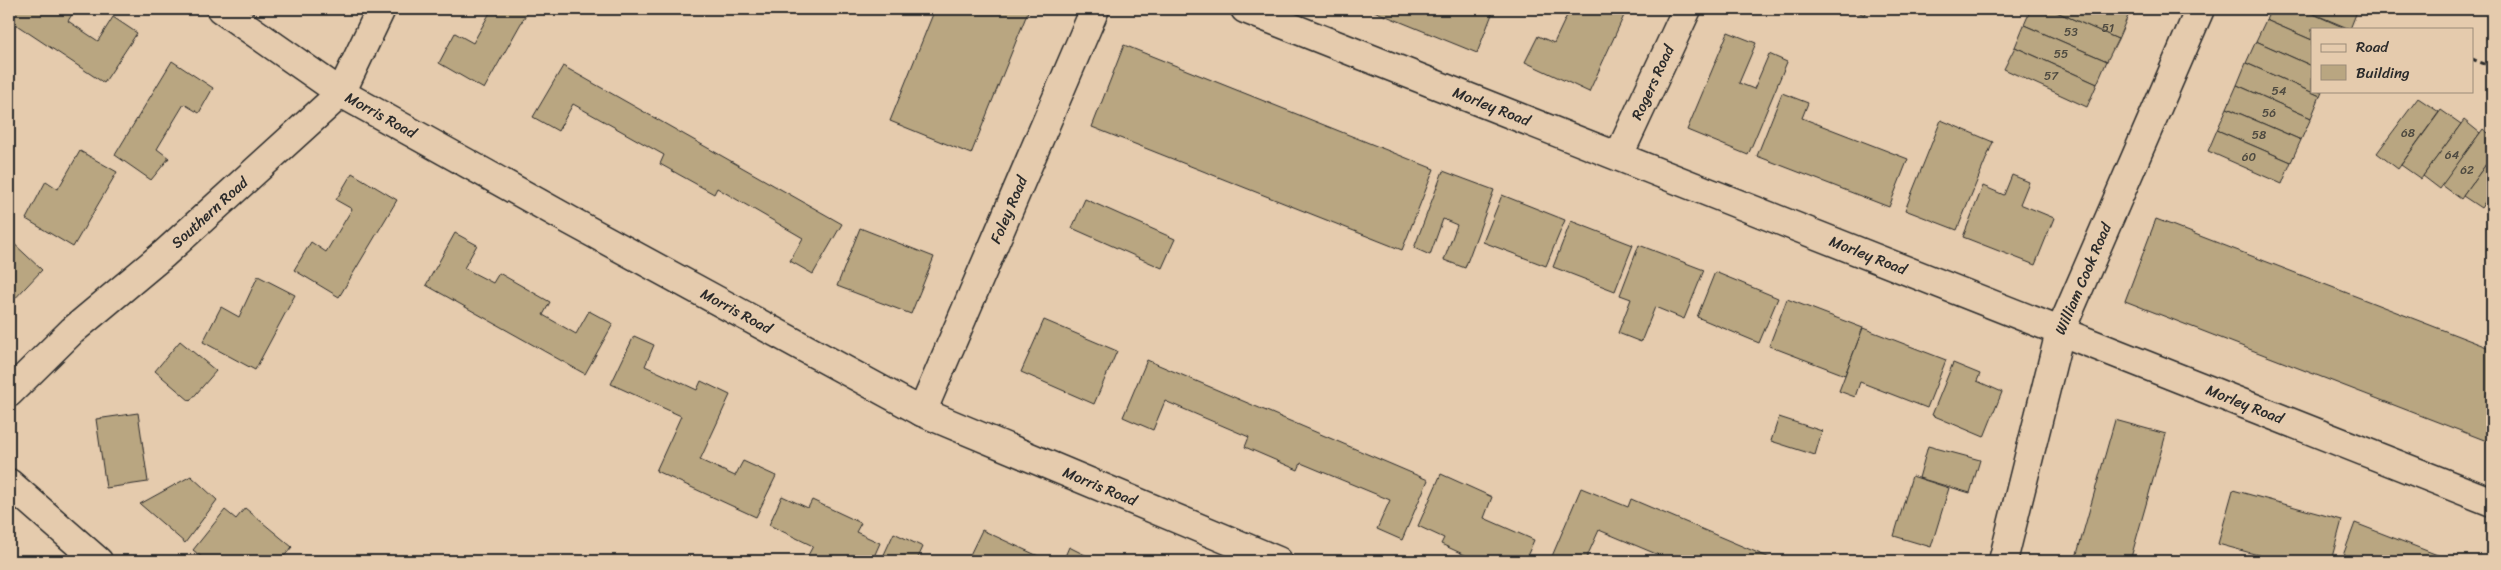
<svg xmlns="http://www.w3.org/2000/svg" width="2501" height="570" font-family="Sriracha,sans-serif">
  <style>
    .building { fill: #b9a681; stroke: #2b2b2b }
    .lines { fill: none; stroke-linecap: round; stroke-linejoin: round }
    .minor-casing { stroke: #2b2b2b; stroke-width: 31 }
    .path { stroke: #2b2b2b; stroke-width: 3; stroke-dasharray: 5 4; stroke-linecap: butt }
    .minor { stroke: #e5cbad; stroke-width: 28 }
    .labels { text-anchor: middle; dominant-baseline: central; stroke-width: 4; stroke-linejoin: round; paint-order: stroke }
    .number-label { font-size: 12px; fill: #4e4a40 }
    .street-label { font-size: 15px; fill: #2b2b2b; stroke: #e5cbad }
  </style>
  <rect width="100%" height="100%" fill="#e5cbad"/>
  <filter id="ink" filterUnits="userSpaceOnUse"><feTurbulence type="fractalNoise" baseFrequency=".02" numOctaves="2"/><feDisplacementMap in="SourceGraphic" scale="10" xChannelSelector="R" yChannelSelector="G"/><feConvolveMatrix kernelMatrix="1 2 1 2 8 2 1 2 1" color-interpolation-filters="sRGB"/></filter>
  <g filter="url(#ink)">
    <g class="building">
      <path d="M9 9H71L74 11 68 21 98 41 113 17 137 33 104 83 9 20Z"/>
      <path d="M492 9H529L484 89 439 63 455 33 473 43Z"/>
      <path d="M935 9H1029L971 154 890 121Z"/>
      <path d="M1369 9H1494L1477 53Z"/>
      <path d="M1570 9H1627L1589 92 1525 62 1538 36 1554 43Z"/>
      <path d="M1852 9H1867L1864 15Z"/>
      <path d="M2031 9H2050L2118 39 2107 61 2024 25Z"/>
      <path d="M2050 9H2110L2128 16 2118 39Z"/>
      <path d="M2110 9H2131L2128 16Z"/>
      <path d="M2271 9H2302L2347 29H2312V40L2266 20Z"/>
      <path d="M2302 9H2358L2350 29Z"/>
      <path d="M2266 20 2312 40V66L2256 41Z"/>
      <path d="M2024 25 2107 61 2097 84 2015 47Z"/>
      <path d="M1728 32 1756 43 1739 83 1754 89 1769 54 1787 62 1748 155 1687 130Z"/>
      <path d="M2256 41 2312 66V91H2322L2320 96 2246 63Z"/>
      <path d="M1124 45 1434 169 1402 250 1092 127Z"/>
      <path d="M2015 47 2097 84 2087 107 2004 69Z"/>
      <path d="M172 61 213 88 199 113 184 104 157 149 169 158 151 180 115 155Z"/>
      <path d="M2246 63 2320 96 2311 118 2237 85Z"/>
      <path d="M563 66 842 224 813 274 790 261 803 238 717 188 714 194 660 164 664 155 573 104 558 131 533 117Z"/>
      <path d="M2237 85 2311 118 2301 140 2227 108Z"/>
      <path d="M1782 93 1808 103 1802 118 1908 159 1889 207 1757 156Z"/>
      <path d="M2418 98 2439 112 2398 169 2377 153Z"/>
      <path d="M2227 108 2301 140 2291 162 2217 130Z"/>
      <path d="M2441 110 2461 124 2421 179 2401 165Z"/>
      <path d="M1941 120 1993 142 1957 230 1905 210Z"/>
      <path d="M2464 120 2480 133 2440 189 2423 176Z"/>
      <path d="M2483 129 2492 136V156L2461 199 2442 185Z"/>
      <path d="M2217 130 2291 162 2282 184 2208 151Z"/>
      <path d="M80 151 117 172 73 247 26 219 46 181 58 189Z"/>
      <path d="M2492 156V192L2481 208 2463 196Z"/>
      <path d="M1443 171 1494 190 1465 268 1444 260 1457 225 1443 219 1430 255 1414 248Z"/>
      <path d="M352 173 397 200 339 297 294 270 311 242 326 252 352 209 336 200Z"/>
      <path d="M2012 175 2029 182 2020 204 2054 218 2035 265 1963 237 1983 186 2004 195Z"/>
      <path d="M2492 192V212L2483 205Z"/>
      <path d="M1502 195 1565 220 1546 266 1483 242Z"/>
      <path d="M1085 199 1175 239 1162 268 1072 228Z"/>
      <path d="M2156 219 2492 349V443L2125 301Z"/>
      <path d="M1571 221 1633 245 1615 291 1553 267Z"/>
      <path d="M860 228 934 257 911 314 837 286Z"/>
      <path d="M455 233 477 245 464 268 493 283 499 273 550 302 543 315 576 334 589 311 613 324 585 374 426 285Z"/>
      <path d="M9 239 42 270 9 305Z"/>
      <path d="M1639 245 1704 270 1684 319 1655 307 1641 342 1618 333 1631 299 1620 295Z"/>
      <path d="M1715 272 1778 298 1759 343 1697 317Z"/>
      <path d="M258 276 295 295 255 370 203 342 221 307 239 317Z"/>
      <path d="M1787 299 1863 328 1845 375 1769 346Z"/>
      <path d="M1044 320 1117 351 1094 404 1021 372Z"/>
      <path d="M1863 328 1946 360 1927 408 1860 382 1855 397 1839 391Z"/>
      <path d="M634 336 654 345 645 366 697 390 701 381 730 395 700 460 735 476 743 461 776 476 756 517 656 471 681 416 611 384Z"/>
      <path d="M180 341 216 371 190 401 155 371Z"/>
      <path d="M1147 360 1428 480 1402 540 1377 529 1390 500 1301 463 1298 470 1245 447 1249 437 1165 401 1153 430 1123 417Z"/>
      <path d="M1953 363 1980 374 1977 381 2002 392 1984 437 1932 415Z"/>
      <path d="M138 413 148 482 106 488 96 419Z"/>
      <path d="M1779 417 1822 431 1815 455 1771 441Z"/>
      <path d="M2115 420 2166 434 2130 561H2075Z"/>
      <path d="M1928 446 1980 460 1970 493 1919 478Z"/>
      <path d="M1441 474 1492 497 1484 518 1534 540 1525 561H1478L1441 544 1444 538 1418 526Z"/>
      <path d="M191 476 217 500 185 543 140 504Z"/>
      <path d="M1912 476 1949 488 1931 547 1894 536Z"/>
      <path d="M1581 488 1628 507 1631 499 1777 561H1673L1599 530 1585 561H1550Z"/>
      <path d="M2233 490 2342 520 2331 561H2280L2218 544Z"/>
      <path d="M782 496 808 508 812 500 861 523 856 532 880 543 872 561H847L841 558 840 561H805L813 546 769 525Z"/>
      <path d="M245 508 292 547 280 561H207L193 550 225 510 236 519Z"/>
      <path d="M2355 523 2453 561H2341Z"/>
      <path d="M982 530 1049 561H967Z"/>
      <path d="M894 533 923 547 917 560 921 561H881Z"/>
      <path d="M1069 547 1087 556 1085 561H1063Z"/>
    </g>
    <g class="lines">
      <defs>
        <g id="minor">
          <path id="s1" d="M221 9 341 93 571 221 922 412 1278 561"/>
          <path id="s2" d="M1245 9 2492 502"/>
          <path id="s3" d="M1619 155 1687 9"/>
          <path id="s4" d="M9 393 72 331 164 254 341 93 381 9"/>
          <path id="s5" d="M922 412 1095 9"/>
          <path d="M9 483 98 561"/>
          <path id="s6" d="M2003 561 2060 332 2200 9"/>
        </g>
      </defs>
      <use href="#minor" class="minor-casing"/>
      <path class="path" d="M2472 59 2492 67"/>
      <use href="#minor" class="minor"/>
    </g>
  </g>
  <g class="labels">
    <g class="number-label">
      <text x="2108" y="28">51</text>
      <text x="2071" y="32">53</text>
      <text x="2061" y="54">55</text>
      <text x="2051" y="76">57</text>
      <text x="2279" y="91">54</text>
      <text x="2269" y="113">56</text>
      <text x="2408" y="133">68</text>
      <text x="2259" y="135">58</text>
      <text x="2452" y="155">64</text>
      <text x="2249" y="157">60</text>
      <text x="2467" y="170">62</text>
    </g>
    <g class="street-label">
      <text stroke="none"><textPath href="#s3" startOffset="80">Rogers Road</textPath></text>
      <text stroke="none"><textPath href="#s2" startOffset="265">Morley Road</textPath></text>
      <text stroke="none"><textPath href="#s1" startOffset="192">Morris Road</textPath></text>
      <text stroke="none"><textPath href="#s5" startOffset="220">Foley Road</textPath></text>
      <text stroke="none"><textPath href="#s4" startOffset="270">Southern Road</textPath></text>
      <text stroke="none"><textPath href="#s2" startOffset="670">Morley Road</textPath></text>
      <text stroke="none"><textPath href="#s6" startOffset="294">William Cook Road</textPath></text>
      <text stroke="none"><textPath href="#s1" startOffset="598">Morris Road</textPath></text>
      <text stroke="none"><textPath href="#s2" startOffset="1075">Morley Road</textPath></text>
      <text stroke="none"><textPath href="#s1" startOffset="1002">Morris Road</textPath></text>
    </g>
  </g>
  <rect width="2501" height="570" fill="none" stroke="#e5cbad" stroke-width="30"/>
  <rect x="15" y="15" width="2471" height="540" fill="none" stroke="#2b2b2b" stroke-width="2" filter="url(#ink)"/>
  <rect x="2311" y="28" width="162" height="65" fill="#e5cbad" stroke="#9b8b79"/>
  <rect x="2321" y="44" width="25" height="8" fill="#e5cbad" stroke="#9b8b79"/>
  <text x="2356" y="52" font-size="15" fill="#2b2b2b">Road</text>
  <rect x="2321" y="65" width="25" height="15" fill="#b9a681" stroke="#9b8b79"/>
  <text x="2356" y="78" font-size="15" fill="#2b2b2b">Building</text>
</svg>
